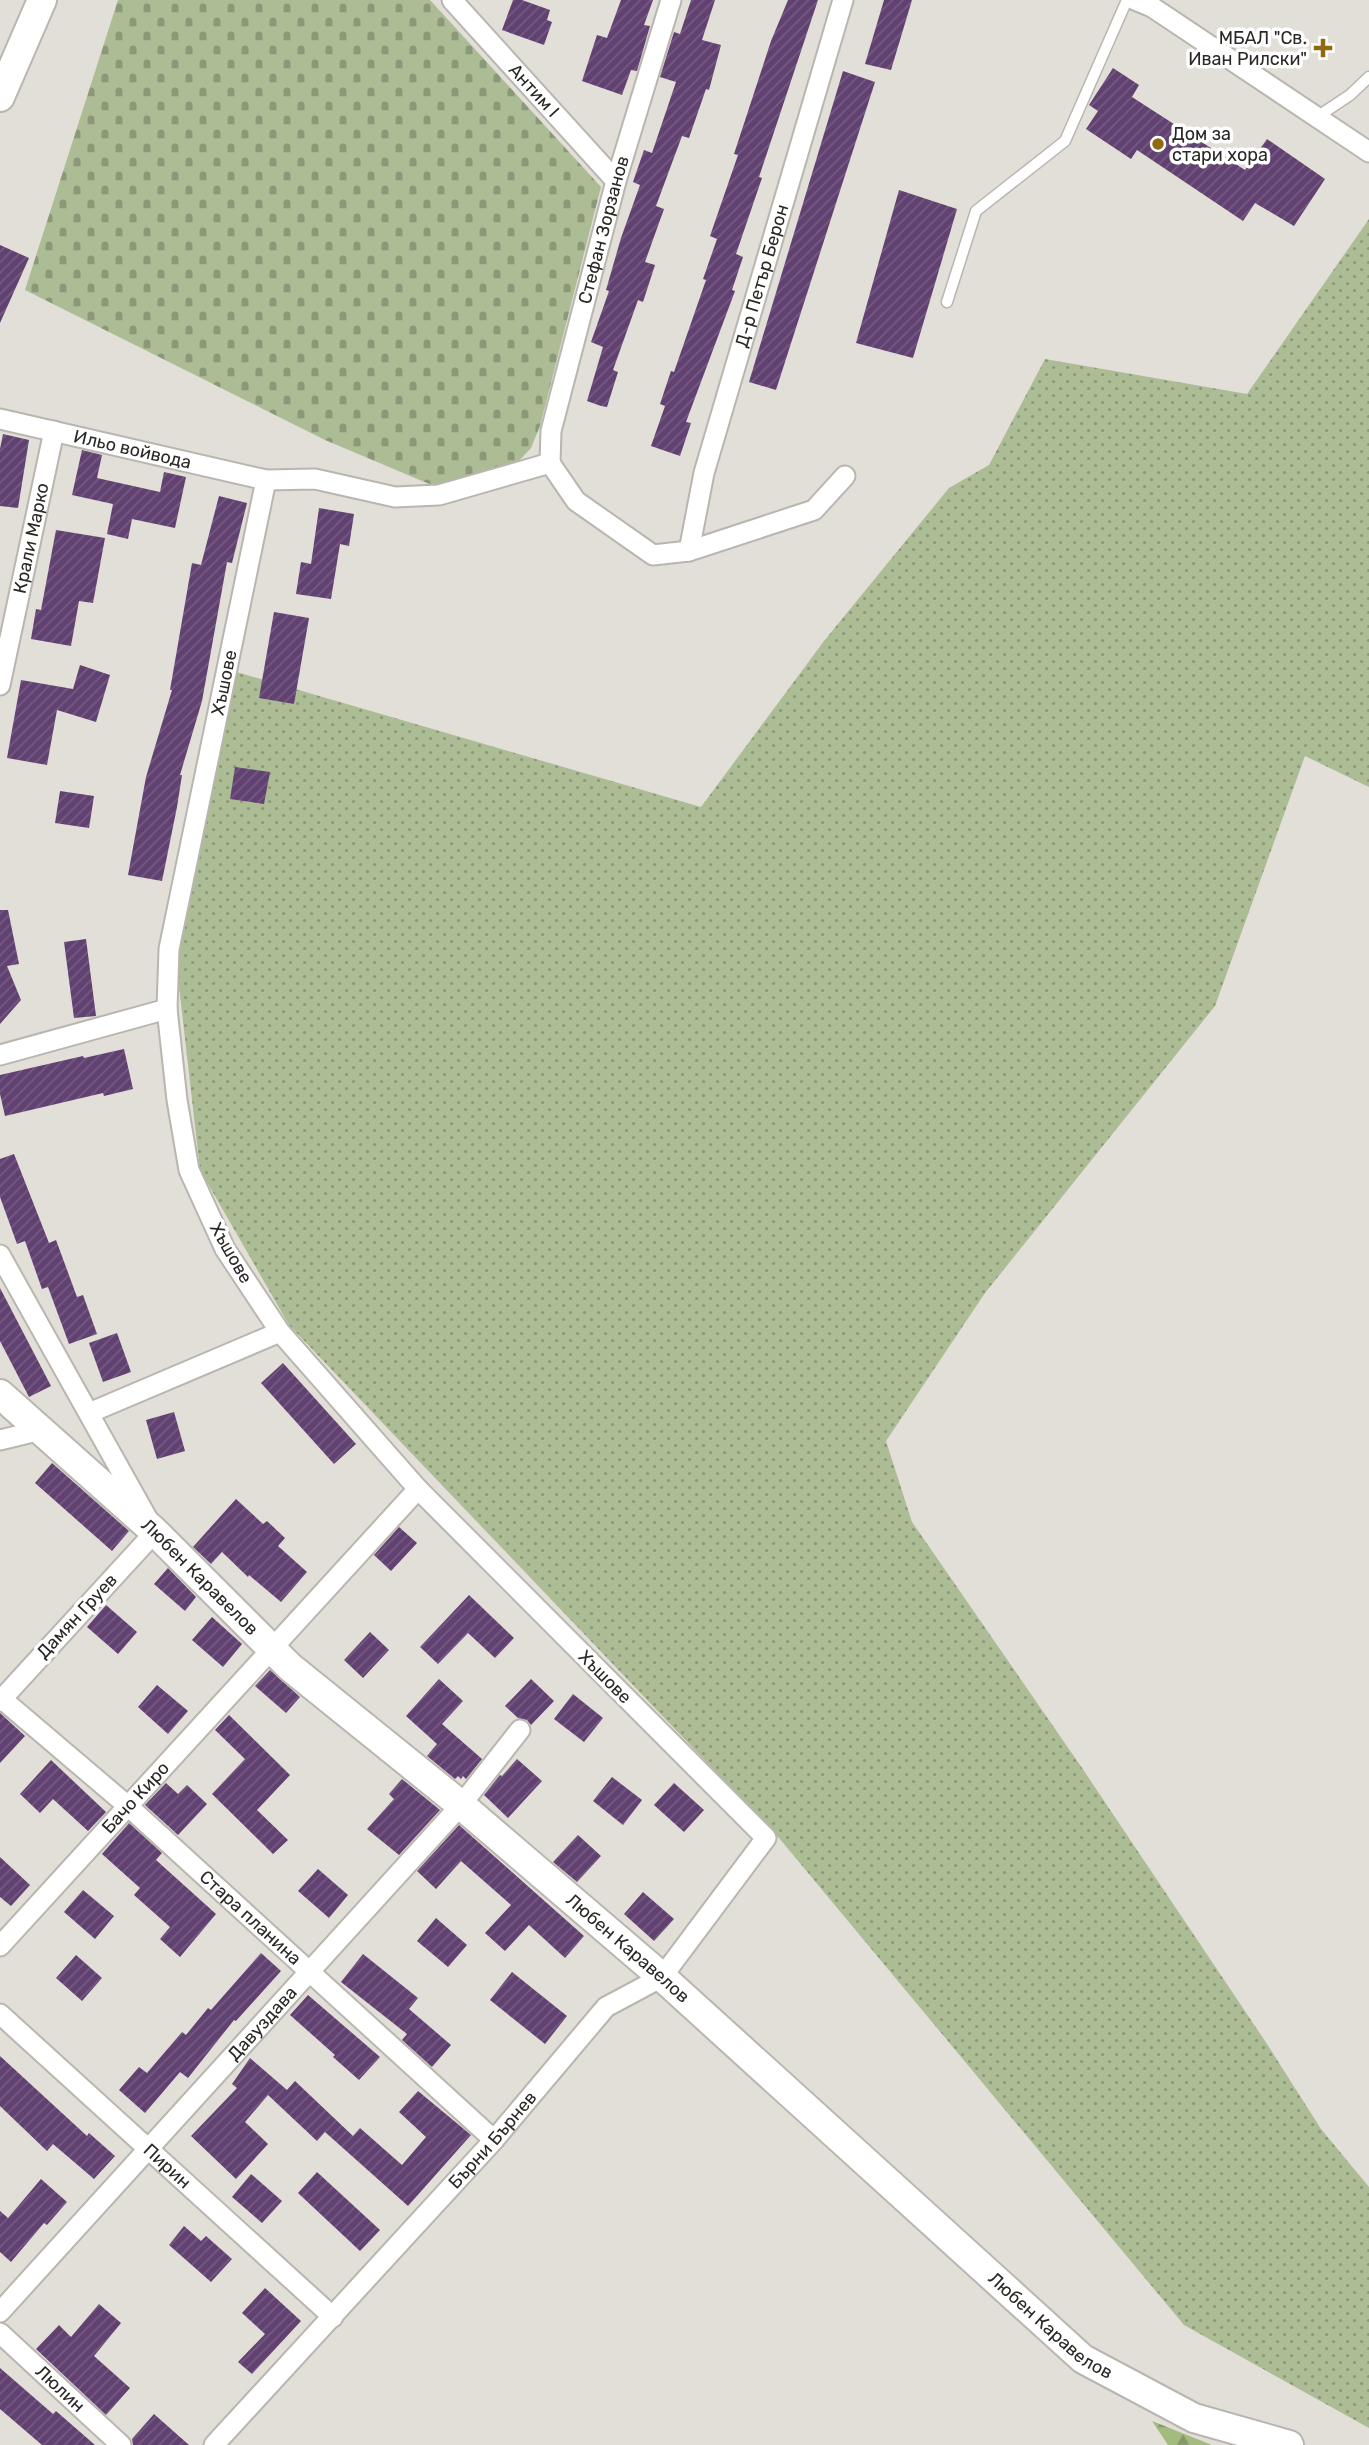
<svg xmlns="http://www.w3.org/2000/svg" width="1369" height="2445" font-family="Rubik,sans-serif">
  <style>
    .grass { fill: url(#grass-dots) }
    .forest { fill: url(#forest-firs) }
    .cemetery { fill: url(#cemetery-stones) }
    .building { fill: url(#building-hatch) }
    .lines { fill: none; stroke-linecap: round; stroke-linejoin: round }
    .lane-casing { stroke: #b9b5af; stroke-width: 13 }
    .street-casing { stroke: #b9b5af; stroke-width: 23 }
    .secondary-casing { stroke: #b9b5af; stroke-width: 32 }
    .lane { stroke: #fff; stroke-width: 10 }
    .street { stroke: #fff; stroke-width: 19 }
    .secondary { stroke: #fff; stroke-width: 28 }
    .poi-dot { fill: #916911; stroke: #fff; stroke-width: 2.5 }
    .labels { text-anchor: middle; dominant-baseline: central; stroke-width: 7; stroke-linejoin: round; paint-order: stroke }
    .poi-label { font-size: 18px; fill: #292825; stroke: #fff; text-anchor: end }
    .street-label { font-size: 18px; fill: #292825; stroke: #fff }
  </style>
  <defs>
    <pattern id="grass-dots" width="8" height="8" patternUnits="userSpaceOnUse" patternTransform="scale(1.75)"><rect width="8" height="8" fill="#acbc94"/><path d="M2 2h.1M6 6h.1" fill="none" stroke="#8c9979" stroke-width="1.8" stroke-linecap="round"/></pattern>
    <pattern id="forest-firs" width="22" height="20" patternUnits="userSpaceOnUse" patternTransform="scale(1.75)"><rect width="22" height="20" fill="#a4bb80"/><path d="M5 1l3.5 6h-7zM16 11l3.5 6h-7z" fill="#869869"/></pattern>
    <pattern id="cemetery-stones" width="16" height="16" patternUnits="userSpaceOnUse" patternTransform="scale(1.75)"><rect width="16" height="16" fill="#acbc94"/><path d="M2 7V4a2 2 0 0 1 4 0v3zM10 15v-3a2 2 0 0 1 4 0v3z" fill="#8c9979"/></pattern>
    <pattern id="building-hatch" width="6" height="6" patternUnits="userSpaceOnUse" patternTransform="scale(1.75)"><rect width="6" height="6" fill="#614171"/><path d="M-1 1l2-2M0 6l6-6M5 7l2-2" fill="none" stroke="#745a80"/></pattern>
  </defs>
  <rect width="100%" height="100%" fill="#e2ded8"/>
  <path class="grass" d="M1369 219V787L1305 756 1215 1006 985 1293 886 1441 912 1522 1080 1765 1267 2044 1321 2129 1369 2187V2428L1184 2325 779 1838 289 1325 200 1170 175 951 233 671 701 807 824 641 949 488 989 465 1045 359 1247 394Z"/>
  <path class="forest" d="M1152 2421 1212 2445H1168Z"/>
  <path class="cemetery" d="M118 0H430L601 187 540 426 531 448 516 464 434 486 325 440 25 290Z"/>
  <g class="building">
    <path d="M513 0H522L550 10 547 20 552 22 544 45 502 30Z"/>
    <path d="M621 0H653L644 25 650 26 637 71 631 70 622 95 582 81 597 35 607 38Z"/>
    <path d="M691 0H715L702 40 721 45 709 90 706 89 689 138 682 136 656 206 664 209 645 262 655 265 643 302 638 300 613 370 618 372 607 407 601 406 587 401 603 347 591 342 609 291 606 290 621 238 640 185 633 182 644 150 652 153 676 82 660 77 674 32 680 34Z"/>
    <path d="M788 0H818L759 177 762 178 736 254 743 257 732 290 735 291 686 422 691 423 680 456 651 446 665 406 660 404 671 371 674 372 706 280 703 279 717 239 710 236 738 155 734 154 771 41Z"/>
    <path d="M884 0H912L891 70 865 64Z"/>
    <path d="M1113 68 1139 85 1132 97 1245 170 1267 139 1325 179 1294 226 1255 203 1243 221 1137 150 1131 159 1086 129 1098 111 1089 105Z"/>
    <path d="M843 71 875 82 776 390 749 382Z"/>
    <path d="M899 190 957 209 913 358 856 343Z"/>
    <path d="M0 245 29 258 0 323Z"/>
    <path d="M3 434 29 440 18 508 0 506V449Z"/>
    <path d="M82 450 102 455 97 478 160 492 164 472 186 477 175 528 132 519 128 539 107 534 113 504 72 495Z"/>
    <path d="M219 496 247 503 232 563 227 562 202 701 180 775H182L177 807 162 881 128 875 146 777 172 690H170L192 563 201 565Z"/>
    <path d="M319 508 354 514 349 546 340 544 331 599 296 594 301 562 311 564Z"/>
    <path d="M56 530 105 538 93 603 79 601 71 646 31 639 36 609 41 610Z"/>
    <path d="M274 612 309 618 294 704 259 698Z"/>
    <path d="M80 665 110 675 96 722 57 710 47 765 7 758 21 680 73 689Z"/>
    <path d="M235 767 270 772 264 804 230 799Z"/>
    <path d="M60 791 94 796 89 828 55 823Z"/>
    <path d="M0 910H8L19 964 7 966 21 1000 0 1024Z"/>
    <path d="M86 939 96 1016 74 1018 64 942Z"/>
    <path d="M124 1049 133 1089 104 1096 103 1093 5 1116 0 1094V1075L83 1056 84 1058Z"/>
    <path d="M14 1154 49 1243 56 1240 77 1297 83 1295 97 1334 69 1344 48 1287 42 1289 25 1241 17 1244 0 1197V1159Z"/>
    <path d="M0 1288 51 1386 29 1397 0 1341Z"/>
    <path d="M117 1333 131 1372 103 1382 89 1343Z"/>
    <path d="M283 1363 356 1444 334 1464 261 1383Z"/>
    <path d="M174 1412 185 1451 157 1459 146 1420Z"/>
    <path d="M52 1463 129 1531 112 1551 35 1483Z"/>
    <path d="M236 1499 263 1524 267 1521 285 1538 278 1546 307 1572 281 1602 249 1575 248 1577 222 1552 211 1564 193 1547Z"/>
    <path d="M399 1527 417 1543 391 1571 374 1555Z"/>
    <path d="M168 1568 196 1597 185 1611 154 1584Z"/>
    <path d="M469 1595 514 1638 495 1658 468 1633 438 1664 420 1647Z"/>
    <path d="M106 1605 137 1632 118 1654 87 1627Z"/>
    <path d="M212 1617 242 1644 223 1667 192 1640Z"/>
    <path d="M370 1632 389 1650 363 1678 344 1660Z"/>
    <path d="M270 1670 300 1697 286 1713 255 1686Z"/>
    <path d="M439 1679 463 1701 442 1724 482 1759 466 1779 463 1776 461 1779 458 1776 455 1779 427 1756 437 1744 406 1716Z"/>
    <path d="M531 1679 554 1701 531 1725 527 1720 518 1718 505 1706Z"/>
    <path d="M157 1685 188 1711 168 1734 138 1707Z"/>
    <path d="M573 1694 603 1718 584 1742 554 1719Z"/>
    <path d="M0 1713 25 1736 0 1763Z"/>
    <path d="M229 1715 290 1775 257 1810 288 1840 273 1854 212 1794 245 1759 215 1730Z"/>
    <path d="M517 1759 542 1781 508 1818 484 1795 500 1775 502 1776Z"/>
    <path d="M51 1760 106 1812 88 1831 53 1799 40 1813 20 1794Z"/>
    <path d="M612 1777 642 1800 623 1825 593 1801Z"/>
    <path d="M402 1779 440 1810 399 1855 367 1829 394 1799 389 1794Z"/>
    <path d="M166 1783 178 1794 187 1785 207 1804 178 1835 145 1805Z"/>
    <path d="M674 1783 704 1810 684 1832 654 1805Z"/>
    <path d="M129 1823 162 1853 156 1860 216 1914 180 1957 160 1939 170 1927 134 1895 140 1888 102 1854Z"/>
    <path d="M459 1825 584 1936 565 1958 529 1925 505 1951 485 1933 511 1905 461 1861 436 1889 417 1871Z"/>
    <path d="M578 1835 601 1856 577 1882 553 1862Z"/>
    <path d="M0 1857 30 1885 11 1906 0 1897Z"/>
    <path d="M318 1869 348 1895 329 1918 298 1891Z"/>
    <path d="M83 1890 114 1916 95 1939 64 1912Z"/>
    <path d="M643 1892 674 1919 654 1941 624 1914Z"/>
    <path d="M436 1918 467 1945 448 1967 417 1941Z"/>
    <path d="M261 1953 281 1971 236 2021 234 2020 188 2078 180 2072 145 2113 119 2090 139 2067 147 2073 182 2032 186 2035 208 2008 211 2010Z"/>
    <path d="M363 1954 418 1998 409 2009 451 2045 432 2067 402 2040 407 2034 341 1982Z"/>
    <path d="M76 1955 102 1978 82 2001 56 1978Z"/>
    <path d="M512 1972 567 2016 545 2044 490 2000Z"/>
    <path d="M308 1995 380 2057 359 2080 333 2057 335 2055 290 2015Z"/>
    <path d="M0 2056 87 2136 89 2133 115 2156 94 2179 53 2144 47 2151 0 2106Z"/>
    <path d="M250 2058 287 2090 295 2081 353 2136 360 2128 402 2165 426 2137 399 2112 418 2091 471 2135 408 2206 325 2132 317 2141 268 2095 245 2122 268 2144 236 2179 191 2136 237 2088 232 2084Z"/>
    <path d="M317 2172 380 2230 360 2251 298 2193Z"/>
    <path d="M251 2174 282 2201 262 2223 232 2197Z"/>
    <path d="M41 2179 67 2202 47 2225 44 2223 11 2262 0 2252V2211L8 2218Z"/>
    <path d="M184 2226 201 2241 206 2236 232 2259 211 2282 169 2245Z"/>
    <path d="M265 2288 301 2321 252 2374 238 2362 265 2334 242 2313Z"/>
    <path d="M99 2304 121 2323 94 2356 130 2388 106 2415 36 2349 59 2325 71 2337Z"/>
    <path d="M0 2368 53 2414 56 2411 95 2445H42L0 2409Z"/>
    <path d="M154 2414 189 2445H133L132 2439Z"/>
  </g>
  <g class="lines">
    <defs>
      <g id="lane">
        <path d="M1317 117 1350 95 1369 77"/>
        <path d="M947 302 976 211 1065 141 1127 0"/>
      </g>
      <g id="street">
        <path id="s1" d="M452 0 616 181"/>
        <path d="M1135 0 1152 7 1369 152"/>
        <path id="s2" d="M0 419 266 480 315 479 395 497 439 495 550 463"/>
        <path id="s3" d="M550 463 551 431 616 181 671 0"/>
        <path d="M550 463 576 501 653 555 689 551 814 510 845 476"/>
        <path id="s4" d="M689 551 704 473 843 0"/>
        <path id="s5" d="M0 685 54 431"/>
        <path d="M0 1055 167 1009"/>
        <path d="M0 1255 155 1532 0 1701"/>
        <path d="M89 1413 280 1332"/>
        <path d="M0 1440 41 1430"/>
        <path id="s6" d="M2 1699 129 1807 494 2140"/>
        <path id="s7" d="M0 1946 418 1489"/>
        <path id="s8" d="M0 2014 333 2317"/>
        <path id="s9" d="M0 2312 461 1805 520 1730"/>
        <path id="s10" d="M0 2333 121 2445"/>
        <path id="s11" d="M214 2445 494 2140 606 2007 662 1977 766 1838 418 1489 280 1332 225 1249 189 1170 177 1100 167 1009 169 949 266 480"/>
      </g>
      <g id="secondary">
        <path d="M0 97 42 0"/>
        <path id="s12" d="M0 1394 155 1532 290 1667 461 1805 662 1977 1083 2359 1194 2418 1289 2445"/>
      </g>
    </defs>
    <use href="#lane" class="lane-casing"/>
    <use href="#street" class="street-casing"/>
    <use href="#secondary" class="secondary-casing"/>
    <use href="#lane" class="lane"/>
    <use href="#street" class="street"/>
    <use href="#secondary" class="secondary"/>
  </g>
  <g class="poi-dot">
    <path d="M1319.5 37.5h7v7h7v7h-7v7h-7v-7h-7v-7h7z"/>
    <circle cx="1158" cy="144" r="7"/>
  </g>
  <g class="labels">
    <g class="poi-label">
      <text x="1307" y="38">МБАЛ "Св.<tspan x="1307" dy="21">Иван Рилски"</tspan></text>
      <text x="1172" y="134" text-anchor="start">Дом за<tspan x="1172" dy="21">стари хора</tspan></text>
    </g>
    <g class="street-label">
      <text stroke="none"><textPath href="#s1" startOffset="122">Антим I</textPath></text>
      <text stroke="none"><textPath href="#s3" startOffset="240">Стефан Зорзанов</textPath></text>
      <text stroke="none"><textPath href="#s4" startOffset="285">Д-р Петър Берон</textPath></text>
      <text stroke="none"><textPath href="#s2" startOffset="136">Ильо войвода</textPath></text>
      <text stroke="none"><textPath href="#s5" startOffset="150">Крали Марко</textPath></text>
      <text stroke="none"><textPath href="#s11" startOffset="2208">Хъшове</textPath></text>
      <text transform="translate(231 1253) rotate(60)">Хъшове</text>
      <text stroke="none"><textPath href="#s12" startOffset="271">Любен Каравелов</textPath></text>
      <text transform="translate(77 1616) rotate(-47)">Дамян Груев</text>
      <text transform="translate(605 1677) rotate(45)">Хъшове</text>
      <text stroke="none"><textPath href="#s7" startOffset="201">Бачо Киро</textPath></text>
      <text stroke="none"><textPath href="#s6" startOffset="331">Стара планина</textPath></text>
      <text stroke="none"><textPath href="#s12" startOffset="838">Любен Каравелов</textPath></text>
      <text stroke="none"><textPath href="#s9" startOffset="390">Давуздава</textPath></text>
      <text stroke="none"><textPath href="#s11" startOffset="413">Бърни Бърнев</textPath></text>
      <text stroke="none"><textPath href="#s8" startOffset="226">Пирин</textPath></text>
      <text stroke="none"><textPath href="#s12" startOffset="1405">Любен Каравелов</textPath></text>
      <text stroke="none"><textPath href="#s10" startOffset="82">Люлин</textPath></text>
    </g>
  </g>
</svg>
